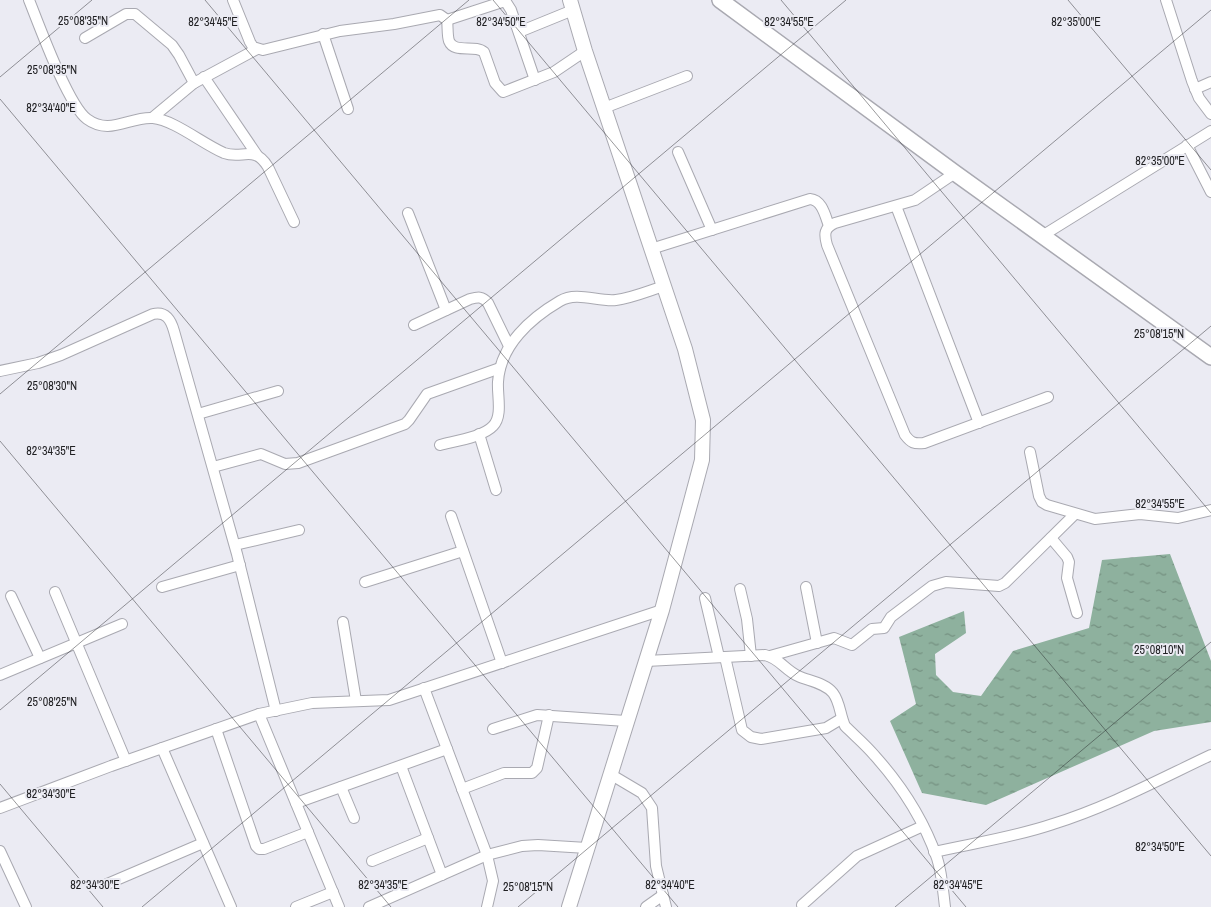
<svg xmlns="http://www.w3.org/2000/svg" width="1211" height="907" font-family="'Archivo Narrow',sans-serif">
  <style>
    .water { fill: url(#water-ripples) }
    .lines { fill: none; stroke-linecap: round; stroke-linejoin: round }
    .minor-casing { stroke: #a9a9b1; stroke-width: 12 }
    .tertiary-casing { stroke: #a9a9b1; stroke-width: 16 }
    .secondary-casing { stroke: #a9a9b1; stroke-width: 18 }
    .minor { stroke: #fff; stroke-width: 10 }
    .tertiary { stroke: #fff; stroke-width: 14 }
    .secondary { stroke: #fff; stroke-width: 15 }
    .ticks { fill: none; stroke: #202023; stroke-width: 1; stroke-opacity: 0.45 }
    .ticks-label { font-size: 12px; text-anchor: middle; fill: #202023; stroke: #ebebf3; stroke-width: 4; stroke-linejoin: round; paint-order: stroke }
  </style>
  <defs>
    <pattern id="water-ripples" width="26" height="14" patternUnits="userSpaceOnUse" patternTransform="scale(1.25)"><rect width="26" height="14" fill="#8eb19e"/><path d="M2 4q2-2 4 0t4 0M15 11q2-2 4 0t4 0" fill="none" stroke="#749080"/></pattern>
  </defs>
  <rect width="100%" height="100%" fill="#ebebf3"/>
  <path class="water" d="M1170 554 1211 661V722L1154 731 986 805 922 793 890 721 916 704 899 637 964 611 966 633 935 654 936 675 953 692 981 696 1013 651 1089 628 1102 560Z"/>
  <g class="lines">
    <defs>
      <g id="minor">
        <path d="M29 0C39 25 68 105 87 119 110 136 130 116 153 118 174 120 203 144 224 153 242 160 254 144 268 167L294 222"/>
        <path d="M233 0 250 42 253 47 263 50 340 31 394 24 440 15 447 20C448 26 447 35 449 41 454 54 475 44 484 52L495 83 503 92 554 72 585 51"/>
        <path d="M1166 0 1192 81 1199 98 1211 114"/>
        <path d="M447 20 502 2H506L511 10 535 80"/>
        <path d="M519 32 573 10"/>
        <path d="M323 34 348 109"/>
        <path d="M85 38 126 14H135L172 45 179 55 194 83"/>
        <path d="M204 77 257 155"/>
        <path d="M1195 89 1211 82"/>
        <path d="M604 108 687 76"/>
        <path d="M152 118 194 83 257 49"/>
        <path d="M1187 145 1211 192"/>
        <path d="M678 152 712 230"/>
        <path d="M955 173 915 200 835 223C824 228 824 234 827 245L905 435C911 443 914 444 924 443L1048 397"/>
        <path d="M896 206 979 423"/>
        <path d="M408 213 446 310"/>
        <path d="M1042 236 1211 131"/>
        <path d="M651 249 810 199C822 200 825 215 829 226"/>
        <path d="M414 325 470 299C478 297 482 296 488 303L509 346"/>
        <path d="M0 371 38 363 61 355 153 314C166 311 171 320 174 331L237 554 276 711"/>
        <path d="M198 414 278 391"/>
        <path d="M479 434 496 490"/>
        <path d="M440 445C455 441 483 437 493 426 503 416 497 395 498 382 500 345 531 318 560 301 577 291 598 302 616 300 632 298 648 291 664 286"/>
        <path d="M1030 452 1039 496 1042 502 1047 505 1095 519 1140 514 1178 518 1211 510"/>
        <path d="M213 467 261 454 285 464 298 463 405 424 409 420 427 394 500 368"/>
        <path d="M451 516 502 663"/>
        <path d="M1051 538 1067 557 1069 562 1067 578 1077 613"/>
        <path d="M235 545 299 530"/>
        <path d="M365 582 463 551"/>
        <path d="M162 587 240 565"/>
        <path d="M806 587 817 643"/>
        <path d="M740 589 747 619 751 656"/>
        <path d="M55 592 126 761"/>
        <path d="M11 596 40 658"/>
        <path d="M705 598 719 657"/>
        <path d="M343 622 356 701"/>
        <path d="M770 656 834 638 852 645 872 629 884 628 891 617 932 586 946 582 999 586 1005 583 1075 514"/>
        <path d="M725 657 742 730 751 737 761 739 826 728 841 719"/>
        <path d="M646 661 765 655C779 658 785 670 798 676 809 681 825 683 833 693 840 702 840 715 845 726 855 736 866 745 875 756 901 785 924 821 937 858 942 873 943 891 945 907"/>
        <path d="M0 675 122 624"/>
        <path d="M424 688 487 855 493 881 487 907"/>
        <path d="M259 714 339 907"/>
        <path d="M216 729 256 846 259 849H264L308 832"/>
        <path d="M493 729 537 715 626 721"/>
        <path d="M162 748 231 907"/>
        <path d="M401 766 442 875"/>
        <path d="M610 774 642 793 652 808 656 866 663 895"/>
        <path d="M341 787 354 818"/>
        <path d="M462 789 504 773H532L537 768 549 715"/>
        <path d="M296 803 447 749"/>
        <path d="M0 808 111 766 259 714 312 703 389 700 662 610"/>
        <path d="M0 851 26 907"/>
        <path d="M934 852C974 843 1015 837 1053 824 1108 807 1160 779 1211 755"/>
        <path d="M372 861 428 838"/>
        <path d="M107 884 203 843"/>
        <path d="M802 905 857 856 923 826"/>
        <path d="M296 907 333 892"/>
        <path d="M369 907 487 855 522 846 538 845 587 848"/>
        <path d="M646 907 663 895 666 907"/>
      </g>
      <path id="tertiary" d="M569 907 662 610 702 460 703 420 685 349 585 51 570 0"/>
      <path id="secondary" d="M720 0 955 173 1211 357"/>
    </defs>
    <use href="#minor" class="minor-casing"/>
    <use href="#tertiary" class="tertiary-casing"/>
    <use href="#secondary" class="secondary-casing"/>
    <use href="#minor" class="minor"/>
    <use href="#tertiary" class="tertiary"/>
    <use href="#secondary" class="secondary"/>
  </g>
  <path class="ticks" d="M205 0 966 907M493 0 1211 856M781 0 1211 513M1068 0 1211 170M0 77 92 0M0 99 678 907M0 394 469 0M0 441 391 907M0 710 846 0M0 784 103 907M142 907 1211 10M518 907 1211 326M895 907 1211 642"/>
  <g class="ticks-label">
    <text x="83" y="25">25°08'35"N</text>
    <text x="501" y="26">82°34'50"E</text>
    <text x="213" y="26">82°34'45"E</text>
    <text x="789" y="26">82°34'55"E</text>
    <text x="1076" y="26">82°35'00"E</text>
    <text x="52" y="74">25°08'35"N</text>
    <text x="51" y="112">82°34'40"E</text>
    <text x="1160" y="165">82°35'00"E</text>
    <text x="1159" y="338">25°08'15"N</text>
    <text x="52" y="390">25°08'30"N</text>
    <text x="51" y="455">82°34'35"E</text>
    <text x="1160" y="508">82°34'55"E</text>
    <text x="1159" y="654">25°08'10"N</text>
    <text x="52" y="706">25°08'25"N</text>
    <text x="51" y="798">82°34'30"E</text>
    <text x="1160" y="851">82°34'50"E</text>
    <text x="95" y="889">82°34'30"E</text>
    <text x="383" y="889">82°34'35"E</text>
    <text x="670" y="889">82°34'40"E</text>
    <text x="958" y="889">82°34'45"E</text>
    <text x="528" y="891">25°08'15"N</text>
  </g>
</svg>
